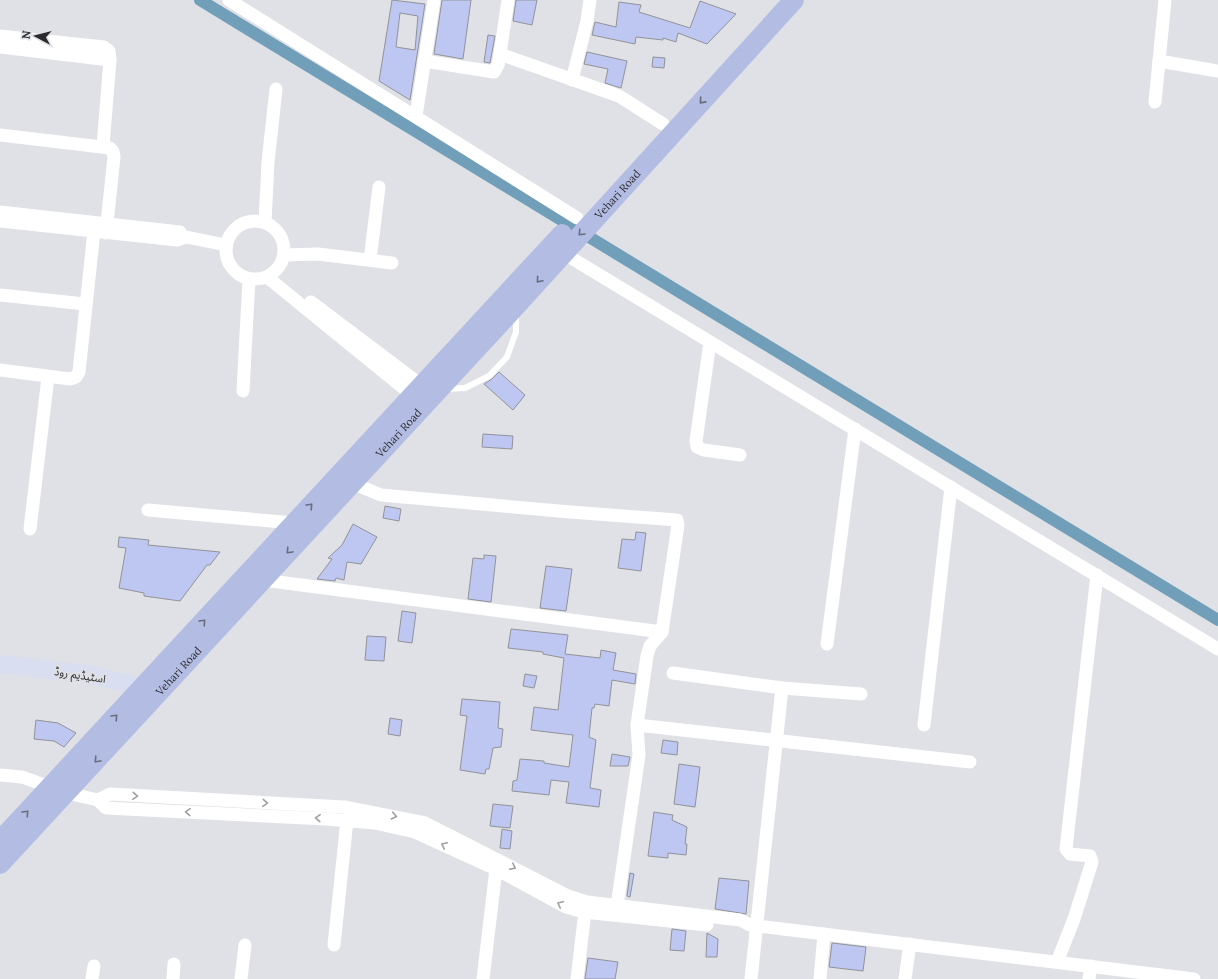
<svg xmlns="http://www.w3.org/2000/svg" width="1218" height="979" font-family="Lora,'Noto Sans Arabic',serif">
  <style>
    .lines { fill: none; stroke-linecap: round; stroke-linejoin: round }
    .canal { stroke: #719eb8; stroke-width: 12 }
    .building { fill: #bec6f2; stroke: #929398; fill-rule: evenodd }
    .lane { stroke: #fff; stroke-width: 6 }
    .street { stroke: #fff; stroke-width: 13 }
    .secondary { stroke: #d9def1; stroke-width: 18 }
    .primary { stroke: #b3bde3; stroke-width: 20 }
    .oneway { stroke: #686d7f }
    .oneway2 { stroke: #a0a0a1 }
    .labels { text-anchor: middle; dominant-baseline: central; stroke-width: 4; stroke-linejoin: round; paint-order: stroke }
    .street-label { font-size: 11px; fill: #2b2b2e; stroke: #dfe1e6 }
  </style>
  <rect width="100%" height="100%" fill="#dfe1e6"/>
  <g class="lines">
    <path class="canal" d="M200 0 1218 620"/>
  </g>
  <g class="building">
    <path d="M392 0 425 4 410 100 379 81ZM400 13 418 16 415 50 396 47Z"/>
    <path d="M442 0H471L463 59 434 54Z"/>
    <path d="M516 0H537L532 25 513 21Z"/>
    <path d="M700 1 736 14 707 44 678 33 676 42 663 38V40L636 37 635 44 592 35 595 22 616 27 619 2 641 5 639 12 690 28Z"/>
    <path d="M488 35 495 36 490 63 484 62Z"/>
    <path d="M587 52 627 61 621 88 605 83 608 69 584 64Z"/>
    <path d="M653 57 665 58 664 68 652 67Z"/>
    <path d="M499 372 525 395 513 410 484 384 492 379Z"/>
    <path d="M483 434 513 436 512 449 482 447Z"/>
    <path d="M385 506 401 509 399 521 383 518Z"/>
    <path d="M353 524 377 537 361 564 347 562 344 580 336 578 335 581 317 579 332 559 328 558 342 545Z"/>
    <path d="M636 532 646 533 641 571 618 568 622 539 635 540Z"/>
    <path d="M119 537 149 540 148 545 220 552 210 565H207L180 601 144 596V593L119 588 126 548 118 547Z"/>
    <path d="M484 555 496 556 491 602 468 599 473 558 484 559Z"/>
    <path d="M546 566 572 569 566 611 540 608Z"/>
    <path d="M402 611 416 613 412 643 398 641Z"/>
    <path d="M511 629 568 635 565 654 600 658 601 650 616 653 613 670 636 674 635 684 612 680 609 706 595 704 594 708H592L589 737 596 740 590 788 601 790 599 807 566 803 569 782 551 780 549 795 512 791 513 781 517 780 520 759 544 761V763L569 767 573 735 531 730 534 707 558 710 564 658 543 654V652L508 648Z"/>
    <path d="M367 636 386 637 384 661 365 660Z"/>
    <path d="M525 674 537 676 534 688 523 686Z"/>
    <path d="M462 699 500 702 498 728 503 729 501 747 493 748 489 769H486L485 774 460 770 467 716 460 715Z"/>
    <path d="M390 718 402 720 400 736 388 734Z"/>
    <path d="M36 720 58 723 76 733 64 747 54 741 34 739Z"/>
    <path d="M663 740 678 742 677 755 661 753Z"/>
    <path d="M612 754 630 757 628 766H610Z"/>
    <path d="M679 764 700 767 695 807 674 804Z"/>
    <path d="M493 804 513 806 510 828 490 826Z"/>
    <path d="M654 812 673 815 672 820 687 827 685 844H687L686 855 668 853V858L648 856Z"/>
    <path d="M502 829 512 831 510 849 500 848Z"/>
    <path d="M630 873 634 874 630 897 627 896Z"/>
    <path d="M719 878 749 881 746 914 715 909Z"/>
    <path d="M672 929 686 931 684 951 670 950Z"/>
    <path d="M707 933 718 939 717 957H706Z"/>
    <path d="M832 943 866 947 863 971 829 967Z"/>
    <path d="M588 958 618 962 615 979H585Z"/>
  </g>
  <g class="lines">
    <path class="lane" d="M447 389 465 388 489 376 507 357 516 332V313"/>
    <g class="street">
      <path d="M229 0 577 218"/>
      <path d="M0 36 104 47 109 51 110 60 103 146"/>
      <path d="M0 47 110 60"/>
      <path d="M500 54 508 0"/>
      <path d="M424 61 494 72 498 65 500 54 619 96 663 124"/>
      <path d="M1159 61 1218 71"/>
      <path d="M572 80 587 21 590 0"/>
      <path d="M1155 102 1165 0"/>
      <path d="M416 116 434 0"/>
      <path d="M0 135 110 148 113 152 114 157 106 233"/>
      <path d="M0 212 180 232"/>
      <circle cx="255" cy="250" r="29"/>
      <path d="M0 221 177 240 186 237 226 245"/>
      <path d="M265 222 268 162 276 89"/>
      <path d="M563 253 1218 649"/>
      <path d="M284 255 318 254 392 263"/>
      <path d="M370 260 379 187"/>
      <path d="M267 277 412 395"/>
      <path d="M0 295 85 304"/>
      <path d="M311 302 421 385"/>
      <path d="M710 342 696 441 697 447 704 450 740 455"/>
      <path d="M0 370 70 379 76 377 79 372 94 231"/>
      <path d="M243 391 249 279"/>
      <path d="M352 483 381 495 570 512 677 520 678 525 662 632 650 646 647 656 637 725 639 755 617 906"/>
      <path d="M148 510 294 523"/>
      <path d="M30 529 48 377"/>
      <path d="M263 580 662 632"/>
      <path d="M827 644 855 429"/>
      <path d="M673 673 782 688 861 694"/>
      <path d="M637 725 970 762"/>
      <path d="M924 725 951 487"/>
      <path d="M0 775 22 777 67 793 98 800 106 808 326 819 375 823 415 832 496 869 566 907 584 912 707 925"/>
      <path d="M98 800 110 794 344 807 425 823 568 896 587 902 740 920 750 925 1194 979"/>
      <path d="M334 945 347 820"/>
      <path d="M1057 962 1074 919 1092 862 1090 856 1070 854 1066 849 1097 575"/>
      <path d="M92 979 94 966"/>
      <path d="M173 979 174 964"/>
      <path d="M241 979 245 945"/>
      <path d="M483 979 496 869"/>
      <path d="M577 979 586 903"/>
      <path d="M751 979 782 688"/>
      <path d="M820 979 824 934"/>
      <path d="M905 979 910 944"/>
      <path d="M1089 979 1091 966"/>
    </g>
    <path class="secondary" d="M0 664 85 674 143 687 154 692"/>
    <g class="primary">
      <path d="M0 841 562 234"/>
      <path id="s1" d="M0 864 516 306 794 0"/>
    </g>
  </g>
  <defs><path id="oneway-chevron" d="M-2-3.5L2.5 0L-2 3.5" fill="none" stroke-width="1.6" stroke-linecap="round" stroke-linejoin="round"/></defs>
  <g class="oneway">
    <use href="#oneway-chevron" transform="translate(702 101) rotate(132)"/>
    <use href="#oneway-chevron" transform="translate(581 233) rotate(133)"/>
    <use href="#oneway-chevron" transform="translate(539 280) rotate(131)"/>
    <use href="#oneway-chevron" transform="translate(310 506) rotate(-47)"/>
    <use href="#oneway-chevron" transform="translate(289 551) rotate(133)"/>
    <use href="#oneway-chevron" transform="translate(203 622) rotate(-47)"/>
    <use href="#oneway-chevron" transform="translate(115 717) rotate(-47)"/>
    <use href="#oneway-chevron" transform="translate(97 760) rotate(133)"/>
    <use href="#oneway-chevron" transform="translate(26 813) rotate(-47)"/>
  </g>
  <g class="oneway2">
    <use href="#oneway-chevron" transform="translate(135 796) rotate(4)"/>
    <use href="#oneway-chevron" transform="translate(265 803) rotate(3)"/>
    <use href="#oneway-chevron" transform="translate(188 812) rotate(-177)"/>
    <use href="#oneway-chevron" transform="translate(394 816) rotate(12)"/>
    <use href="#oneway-chevron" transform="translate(318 818) rotate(-177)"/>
    <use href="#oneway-chevron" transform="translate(444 845) rotate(-155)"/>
    <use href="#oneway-chevron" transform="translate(513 867) rotate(27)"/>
    <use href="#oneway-chevron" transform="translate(560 904) rotate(-155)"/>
  </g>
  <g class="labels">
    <g class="street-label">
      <text stroke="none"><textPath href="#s1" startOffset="911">Vehari Road</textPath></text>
      <text stroke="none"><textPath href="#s1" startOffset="587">Vehari Road</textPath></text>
      <text stroke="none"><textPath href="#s1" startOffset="263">Vehari Road</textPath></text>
      <text transform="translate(80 675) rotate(9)">اسٹیڈیم روڈ</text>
    </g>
  </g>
  <g transform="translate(36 36) rotate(277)" stroke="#dfe1e6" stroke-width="3" paint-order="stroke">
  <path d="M0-3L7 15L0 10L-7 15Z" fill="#2b2b2e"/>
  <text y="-6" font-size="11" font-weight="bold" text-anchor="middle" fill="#2b2b2e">N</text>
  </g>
</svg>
